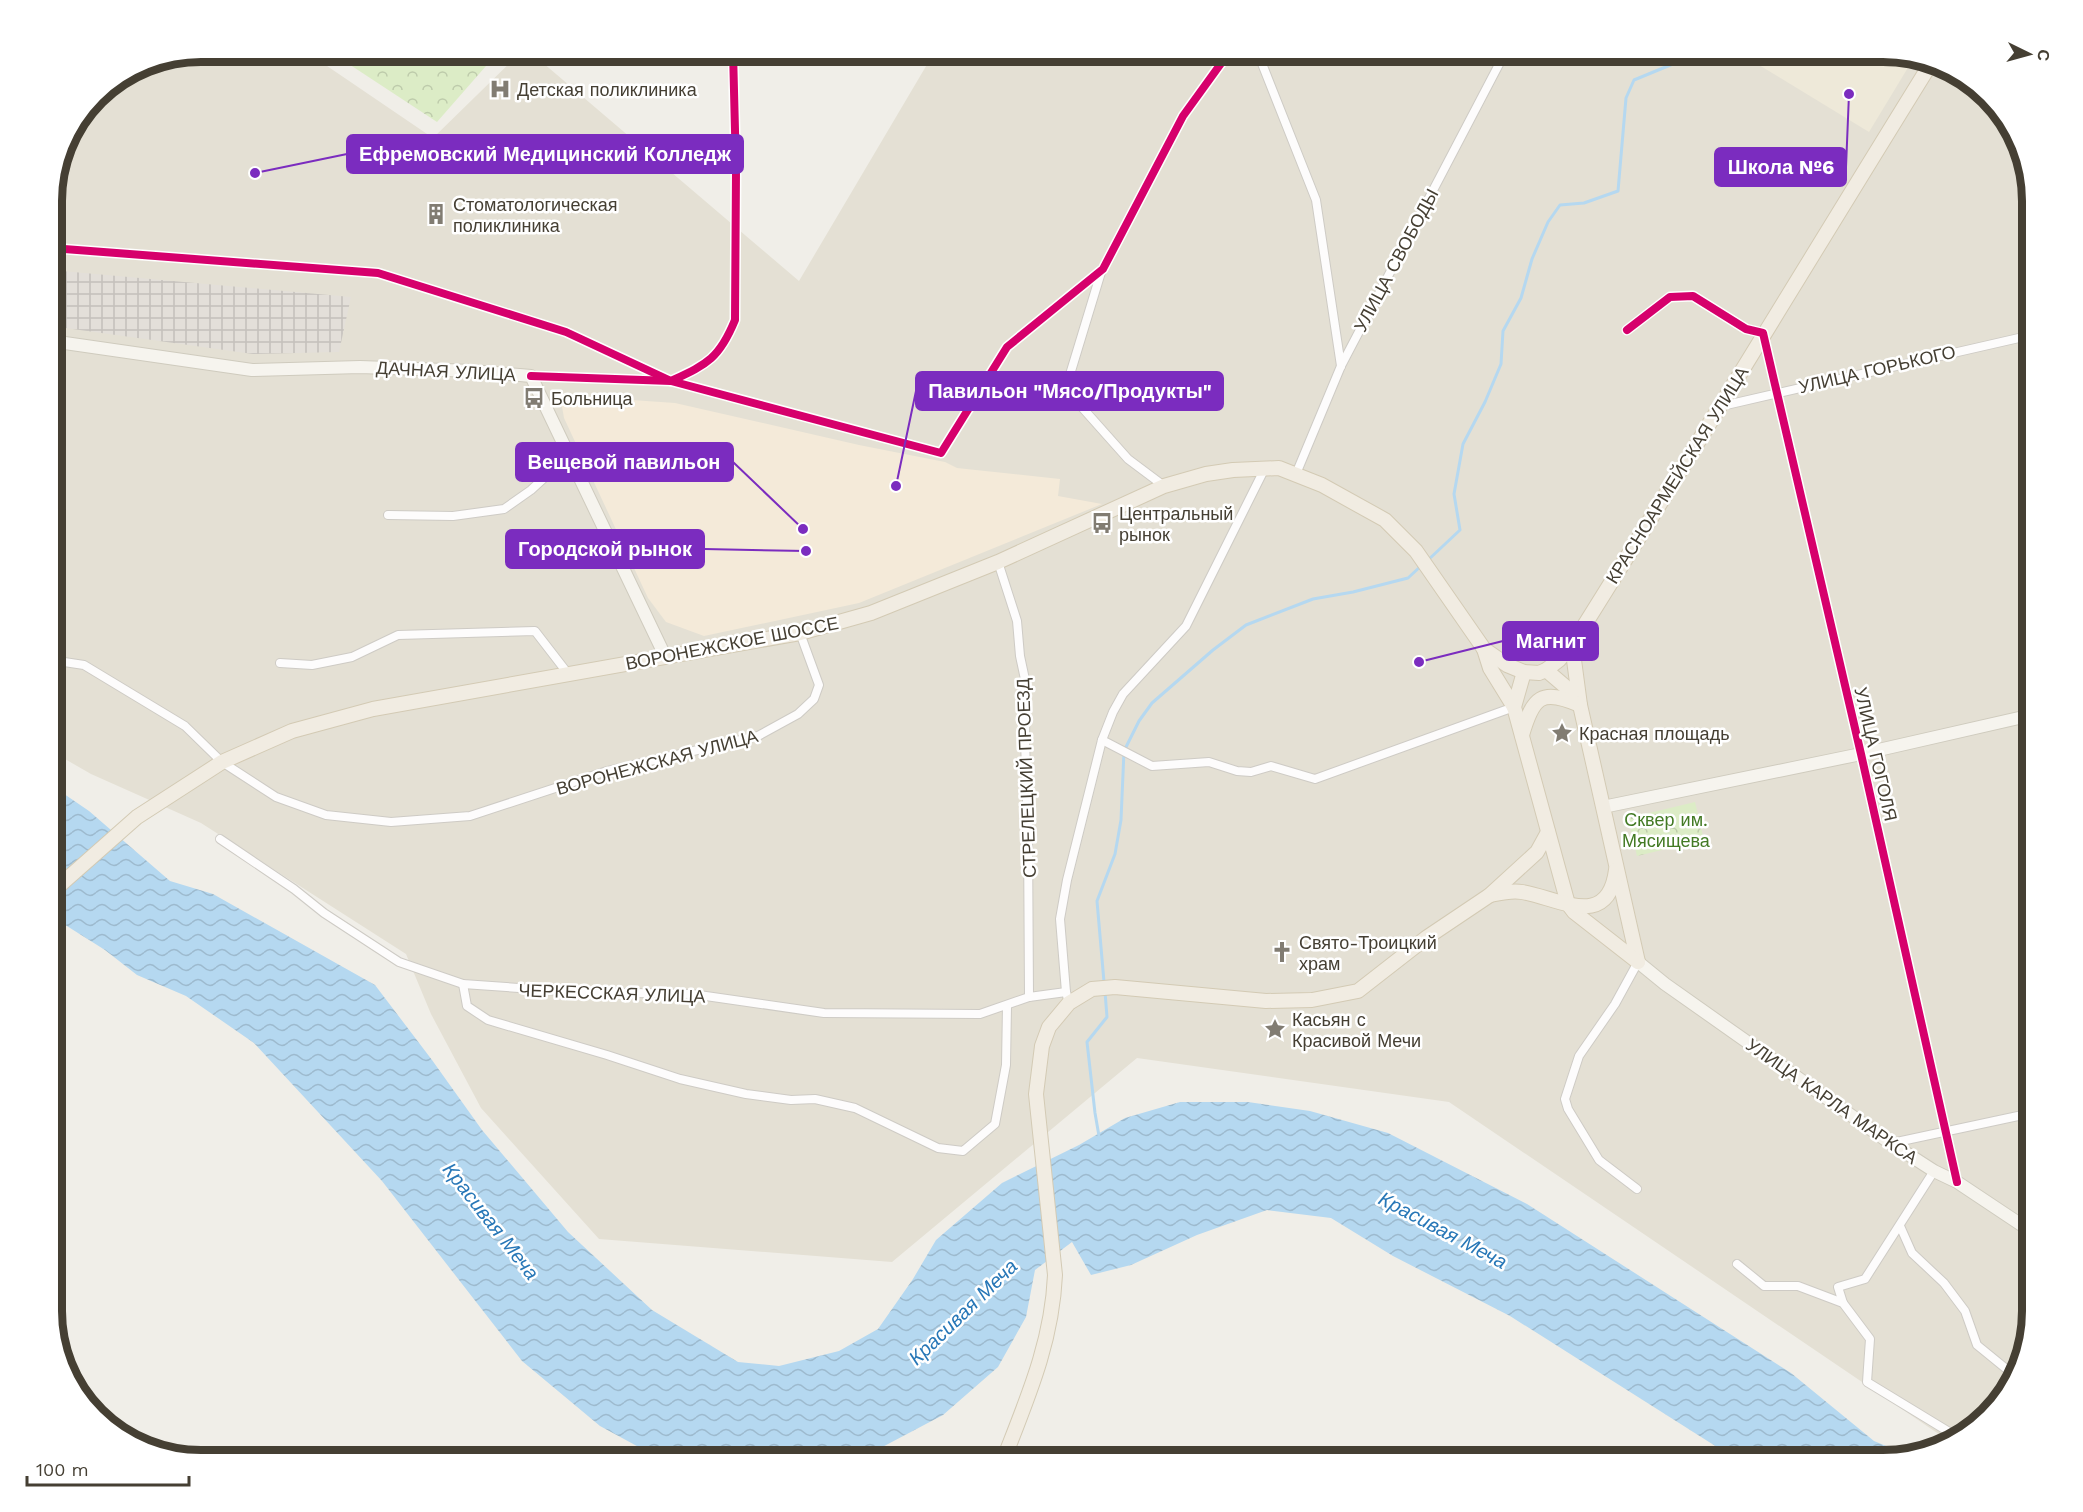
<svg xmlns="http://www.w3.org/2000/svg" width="2083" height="1512" font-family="'Work Sans',sans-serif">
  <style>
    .residential { fill: #e4e0d4 }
    .commercial { fill: #f4ead9 }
    .industrial { fill: url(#industrial-grid) }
    .education { fill: #eee9d9 }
    .forest { fill: url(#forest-crowns) }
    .water { fill: url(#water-waves) }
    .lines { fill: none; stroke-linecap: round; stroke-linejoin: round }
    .stream { stroke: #b5d8f0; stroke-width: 3 }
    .street-casing { stroke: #cecbc5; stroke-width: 10 }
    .secondary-casing { stroke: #cfcbbe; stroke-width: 14 }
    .primary-casing { stroke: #d3cab4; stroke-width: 16 }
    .street { stroke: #fdfcfc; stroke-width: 8 }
    .secondary { stroke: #f6f4ee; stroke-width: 12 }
    .primary { stroke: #f1ece2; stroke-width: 14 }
    .cycleway-casing { stroke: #fff; stroke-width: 11 }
    .cycleway { stroke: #d6006c; stroke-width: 8 }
    .labels { text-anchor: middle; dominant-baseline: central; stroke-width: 5; stroke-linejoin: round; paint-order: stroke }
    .poi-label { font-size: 18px; fill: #453f33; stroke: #fff; text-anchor: start }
    .street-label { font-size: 18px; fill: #453f33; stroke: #fff }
    .park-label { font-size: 18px; fill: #437a24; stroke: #fff }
    .water-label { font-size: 20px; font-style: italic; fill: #2777b7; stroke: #fff }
    .rim { fill: none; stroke: #453f33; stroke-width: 8 }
    .leader { fill: none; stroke: #7b2cbf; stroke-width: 2 }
    .callout-dot { fill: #7b2cbf; stroke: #fff; stroke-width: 2 }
    .callout { fill: #7b2cbf; stroke: #7b2cbf; stroke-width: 2 }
    .callout-label { font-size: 20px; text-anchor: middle; font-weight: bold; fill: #fff }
  </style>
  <defs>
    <pattern id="industrial-grid" width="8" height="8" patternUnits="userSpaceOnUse" patternTransform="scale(1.5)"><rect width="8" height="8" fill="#e3dfd9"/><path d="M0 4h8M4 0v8" fill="none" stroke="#c4c0bb"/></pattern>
    <pattern id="forest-crowns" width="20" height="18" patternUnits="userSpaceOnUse" patternTransform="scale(1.5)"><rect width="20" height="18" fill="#dcecc6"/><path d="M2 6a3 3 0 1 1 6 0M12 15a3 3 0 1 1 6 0" fill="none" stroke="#becbab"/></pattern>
    <pattern id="water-waves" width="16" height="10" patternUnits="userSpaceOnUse" patternTransform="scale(1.5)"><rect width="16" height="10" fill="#b5d8f0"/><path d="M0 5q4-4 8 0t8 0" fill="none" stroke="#9dbace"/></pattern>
  </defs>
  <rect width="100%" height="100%" fill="#f0eee8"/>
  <path class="residential" d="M200 51H305L433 138 522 51H529L799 281 935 51H1883L1931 59 1973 82 2016 134 2032 200V1312L2024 1360 2001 1402 1952 1443 1449 1102 1137 1058 892 1262 599 1239 481 1108 431 1014 406 954 201 823 91 774 51 751V190L67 134 102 88 144 62Z"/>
  <path class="commercial" d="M560 395 675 403 859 445 945 462 957 468 1060 479 1058 496 1102 504 859 603 704 636 666 622 648 598 564 418Z"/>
  <path class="industrial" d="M51 270 351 297 339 352 253 354 51 326Z"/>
  <path class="education" d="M1736 51H1883L1915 56 1869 132Z"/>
  <g class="forest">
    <path d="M329 51H492L493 58 437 122Z"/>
    <path d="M1695 802 1704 840 1637 856 1628 818Z"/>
  </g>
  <path class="water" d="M51 785 89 811 170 881 213 894 375 985 432 1060 482 1130 568 1232 652 1310 738 1362 779 1366 839 1351 878 1329 913 1279 936 1240 1002 1183 1079 1145 1125 1118 1180 1102H1248L1310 1111 1388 1133 1527 1204 1791 1373 1874 1441 1908 1455 1883 1461H1739L1510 1316 1393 1256 1331 1218 1267 1210 1197 1235 1131 1265 1091 1275 1072 1242 1035 1270 1026 1317 998 1367 943 1415 871 1453 845 1461H672L659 1458 600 1426 522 1361 382 1181 254 1043 186 996 137 975 105 950 51 916Z"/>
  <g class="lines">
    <g class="stream">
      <path d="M1427 561 1460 530 1454 494 1463 444 1485 402 1501 364 1503 331 1521 298 1532 259 1548 222 1560 205 1584 203 1618 191 1626 98 1634 80 1685 59 1690 51"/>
      <path d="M1104 982 1097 901 1115 854 1121 820 1124 751 1139 721 1152 703 1213 650 1246 625 1313 599 1353 592 1408 578 1422 565"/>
      <path d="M1099 1136 1095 1113 1087 1042 1107 1017 1105 992"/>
    </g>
    <defs>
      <g id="street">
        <path d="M1257 51 1316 200 1341 366"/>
        <path d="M2010 126 2032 222"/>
        <path d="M51 248 378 273 566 332 671 381C707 364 719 359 735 320L736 170 733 51"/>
        <path d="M1102 269 1068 381 1071 395 1128 459 1164 486"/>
        <path d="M1627 330 1670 297 1693 296 1746 329 1763 333 1861 754 1957 1182"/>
        <path d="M531 376 671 381 941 453 1007 347 1103 269 1183 116 1230 51"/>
        <path d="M1722 406 2032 335"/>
        <path d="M1296 474 1341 366 1506 51"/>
        <path d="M388 515 453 516 504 509 531 490 569 455"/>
        <path d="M998 562 1017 621 1020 656 1026 684 1025 740 1028 833 1029 997"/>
        <path d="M51 660 84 665 185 726 222 762 276 797 326 815 391 822 470 816 607 771 758 736 798 714 814 699 819 685 800 633"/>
        <path d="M280 663 312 665 352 657 398 635 535 631 569 675"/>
        <path d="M1102 740 1152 766 1209 762 1237 771 1251 772 1271 766 1315 779 1514 707"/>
        <path d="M220 839 294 889 324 913 399 962 463 984 575 992 692 994 824 1013 980 1014 1029 997 1066 992 1069 1003"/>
        <path d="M463 984 467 1006 488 1020 607 1055 680 1079 746 1094 791 1100 815 1099 855 1108 938 1148 963 1151 995 1124 1006 1065 1007 1006"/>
        <path d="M1066 992 1060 919 1067 880 1102 740 1113 712 1123 694 1186 626 1265 468"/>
        <path d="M1892 1143 2032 1113"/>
        <path d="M1637 1189 1599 1160 1568 1109 1565 1099 1579 1056 1615 1004 1638 962"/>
        <path d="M1900 1226 1912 1253 1944 1283 1965 1311 1977 1345 2015 1376"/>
        <path d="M1737 1264 1764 1286H1798L1843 1303 1870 1339 1867 1382 1959 1438"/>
        <path d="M1843 1303 1838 1287 1865 1279 1934 1171"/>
      </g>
      <g id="secondary">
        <path d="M51 341 252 370 360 367 473 371 531 376 666 658"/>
        <path d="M1603 807 1861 754 2032 715"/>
        <path d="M1638 962 1665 984 1886 1140 1934 1171 1957 1182 2032 1232"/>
      </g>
      <g id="primary">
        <path d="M1572 645 1580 705 1638 962"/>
        <path d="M1484 649 1490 668 1514 707"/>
        <path d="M1546 670 1567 688 1578 703"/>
        <path d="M1524 672 1514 707 1568 904 1574 912 1638 962"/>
        <path d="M1522 735C1533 697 1541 688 1580 705"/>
        <path d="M51 893 137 817 222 762 292 731 373 709 800 633 871 613 998 562 1164 486 1206 474 1233 470 1279 468 1322 485 1385 520 1416 551 1484 649 1507 665 1524 672 1539 673 1546 670 1559 660 1572 645C1694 451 1812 255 1933 60"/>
        <path d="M1490 895C1500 893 1511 890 1522 892 1559 898 1608 931 1616 870"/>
        <path d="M1003 1461C1027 1399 1052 1343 1055 1275L1036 1094 1042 1046 1049 1027 1069 1003 1092 989 1115 987 1266 1001 1312 1000 1358 991 1426 938 1490 895 1537 852 1548 832"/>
      </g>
    </defs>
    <use href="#street" class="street-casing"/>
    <use href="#secondary" class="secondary-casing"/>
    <use href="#primary" class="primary-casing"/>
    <use href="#street" class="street"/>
    <use href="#secondary" class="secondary"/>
    <use href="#primary" class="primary"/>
    <defs>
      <g id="cycleway">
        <path d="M51 248 378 273 566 332 671 381C707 364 719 359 735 320L736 170 733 51"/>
        <path d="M1627 330 1670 297 1693 296 1746 329 1763 333 1861 754 1957 1182"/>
        <path d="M531 376 671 381 941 453 1007 347 1103 269 1183 116 1230 51"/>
      </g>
    </defs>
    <use href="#cycleway" class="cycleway-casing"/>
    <use href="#cycleway" class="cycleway"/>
  </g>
  <defs>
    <symbol id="hospital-bare" viewBox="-9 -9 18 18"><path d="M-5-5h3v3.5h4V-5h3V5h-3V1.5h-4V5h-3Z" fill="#817c72" stroke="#fff" stroke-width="2.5" paint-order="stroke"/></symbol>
    <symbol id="building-bare" viewBox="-9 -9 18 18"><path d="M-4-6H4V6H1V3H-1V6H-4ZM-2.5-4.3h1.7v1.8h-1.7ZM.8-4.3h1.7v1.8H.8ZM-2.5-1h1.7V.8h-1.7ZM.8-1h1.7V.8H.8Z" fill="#817c72" stroke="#fff" stroke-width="2.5" paint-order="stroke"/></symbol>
    <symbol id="bus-bare" viewBox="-9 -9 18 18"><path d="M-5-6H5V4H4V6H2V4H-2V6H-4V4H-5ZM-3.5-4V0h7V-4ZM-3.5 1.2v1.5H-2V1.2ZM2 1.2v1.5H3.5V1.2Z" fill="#817c72" stroke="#fff" stroke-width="2.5" paint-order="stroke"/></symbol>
    <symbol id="sight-bare" viewBox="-9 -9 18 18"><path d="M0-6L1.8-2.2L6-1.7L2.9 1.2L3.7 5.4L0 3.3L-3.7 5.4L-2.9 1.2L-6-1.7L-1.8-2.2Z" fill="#817c72" stroke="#fff" stroke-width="2.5" paint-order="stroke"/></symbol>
    <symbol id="church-bare" viewBox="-9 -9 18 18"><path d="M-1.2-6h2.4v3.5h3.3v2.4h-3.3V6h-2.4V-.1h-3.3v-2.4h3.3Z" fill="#817c72" stroke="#fff" stroke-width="2.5" paint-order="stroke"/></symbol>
  </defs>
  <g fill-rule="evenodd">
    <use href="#hospital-bare" x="485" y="74" width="30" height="30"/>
    <use href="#building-bare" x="421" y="199" width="30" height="30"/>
    <use href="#bus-bare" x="519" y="383" width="30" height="30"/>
    <use href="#bus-bare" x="1087" y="508" width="30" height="30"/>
    <use href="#sight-bare" x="1547" y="718" width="30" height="30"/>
    <use href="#church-bare" x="1267" y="937" width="30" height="30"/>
    <use href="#sight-bare" x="1260" y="1014" width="30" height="30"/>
  </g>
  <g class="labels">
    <g class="poi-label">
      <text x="517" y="89">Детская поликлиника</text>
      <text x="453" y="204">Стоматологическая<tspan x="453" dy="21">поликлиника</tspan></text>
      <text x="551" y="398">Больница</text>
      <text x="1119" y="513">Центральный<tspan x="1119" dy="21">рынок</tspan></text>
      <text x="1579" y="733">Красная площадь</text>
      <text x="1299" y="942">Свято-Троицкий<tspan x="1299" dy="21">храм</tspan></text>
      <text x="1292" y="1019">Касьян с<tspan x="1292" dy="21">Красивой Мечи</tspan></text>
    </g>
    <g class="street-label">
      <text transform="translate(1396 260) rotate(-62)">УЛИЦА СВОБОДЫ</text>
      <text transform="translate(1877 369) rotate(-13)">УЛИЦА ГОРЬКОГО</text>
      <text transform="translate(446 371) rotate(3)">ДАЧНАЯ УЛИЦА</text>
      <text transform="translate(1677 475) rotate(-58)">КРАСНОАРМЕЙСКАЯ УЛИЦА</text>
      <text transform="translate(732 643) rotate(-11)">ВОРОНЕЖСКОЕ ШОССЕ</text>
      <text transform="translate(1876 754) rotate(77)">УЛИЦА ГОГОЛЯ</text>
      <text transform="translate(657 762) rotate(-15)">ВОРОНЕЖСКАЯ УЛИЦА</text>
      <text transform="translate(1026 778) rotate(-92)">СТРЕЛЕЦКИЙ ПРОЕЗД</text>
      <text transform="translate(612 993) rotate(2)">ЧЕРКЕССКАЯ УЛИЦА</text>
      <text transform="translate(1832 1101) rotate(35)">УЛИЦА КАРЛА МАРКСА</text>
    </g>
    <g class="park-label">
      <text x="1666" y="819">Сквер им.<tspan x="1666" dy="21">Мясищева</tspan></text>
    </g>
    <g class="water-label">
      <text transform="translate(491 1221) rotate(52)">Красивая Меча</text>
      <text transform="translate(1443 1230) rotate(28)">Красивая Меча</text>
      <text transform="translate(963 1312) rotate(-44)">Красивая Меча</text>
    </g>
  </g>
  <path d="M0 0H2083V1512H0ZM201 62H1883A139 139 0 0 1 2022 201V1311A139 139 0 0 1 1883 1450H201A139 139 0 0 1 62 1311V201A139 139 0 0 1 201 62Z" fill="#fff" fill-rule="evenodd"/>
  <path class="rim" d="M201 62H1883A139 139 0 0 1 2022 201V1311A139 139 0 0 1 1883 1450H201A139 139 0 0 1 62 1311V201A139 139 0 0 1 201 62Z"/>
  <path class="leader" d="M255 173L347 154M1849 94L1846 167M896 486L916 391M803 529L733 462M806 551L704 549M1419 662L1503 641"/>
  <g class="callout-dot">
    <circle cx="255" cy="173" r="6"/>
    <circle cx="1849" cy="94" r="6"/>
    <circle cx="896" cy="486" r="6"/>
    <circle cx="803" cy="529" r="6"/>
    <circle cx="806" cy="551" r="6"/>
    <circle cx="1419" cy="662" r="6"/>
  </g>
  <g class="callout">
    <rect x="347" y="135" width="396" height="38" rx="6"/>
    <rect x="1715" y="148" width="131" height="38" rx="6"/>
    <rect x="916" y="372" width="307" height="38" rx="6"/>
    <rect x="516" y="443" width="217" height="38" rx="6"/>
    <rect x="506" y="530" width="198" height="38" rx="6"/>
    <rect x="1503" y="622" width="95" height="38" rx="6"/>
  </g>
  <g class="callout-label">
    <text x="545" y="161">Ефремовский Медицинский Колледж</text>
    <text x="1781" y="174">Школа №6</text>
    <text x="1070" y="398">Павильон "Мясо/Продукты"</text>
    <text x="624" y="469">Вещевой павильон</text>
    <text x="605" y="556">Городской рынок</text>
    <text x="1551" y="648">Магнит</text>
  </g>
  <g transform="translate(2029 54) rotate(95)" stroke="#ffffff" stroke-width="4.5" paint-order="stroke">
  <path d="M0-4.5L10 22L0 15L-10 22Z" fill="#453f33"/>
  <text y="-9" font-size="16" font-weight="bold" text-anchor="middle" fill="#453f33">С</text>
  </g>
  <path d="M27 1476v9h162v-9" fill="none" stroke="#453f33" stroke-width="3"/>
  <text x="36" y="1476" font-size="18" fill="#453f33" stroke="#ffffff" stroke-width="4.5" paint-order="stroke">100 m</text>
</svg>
